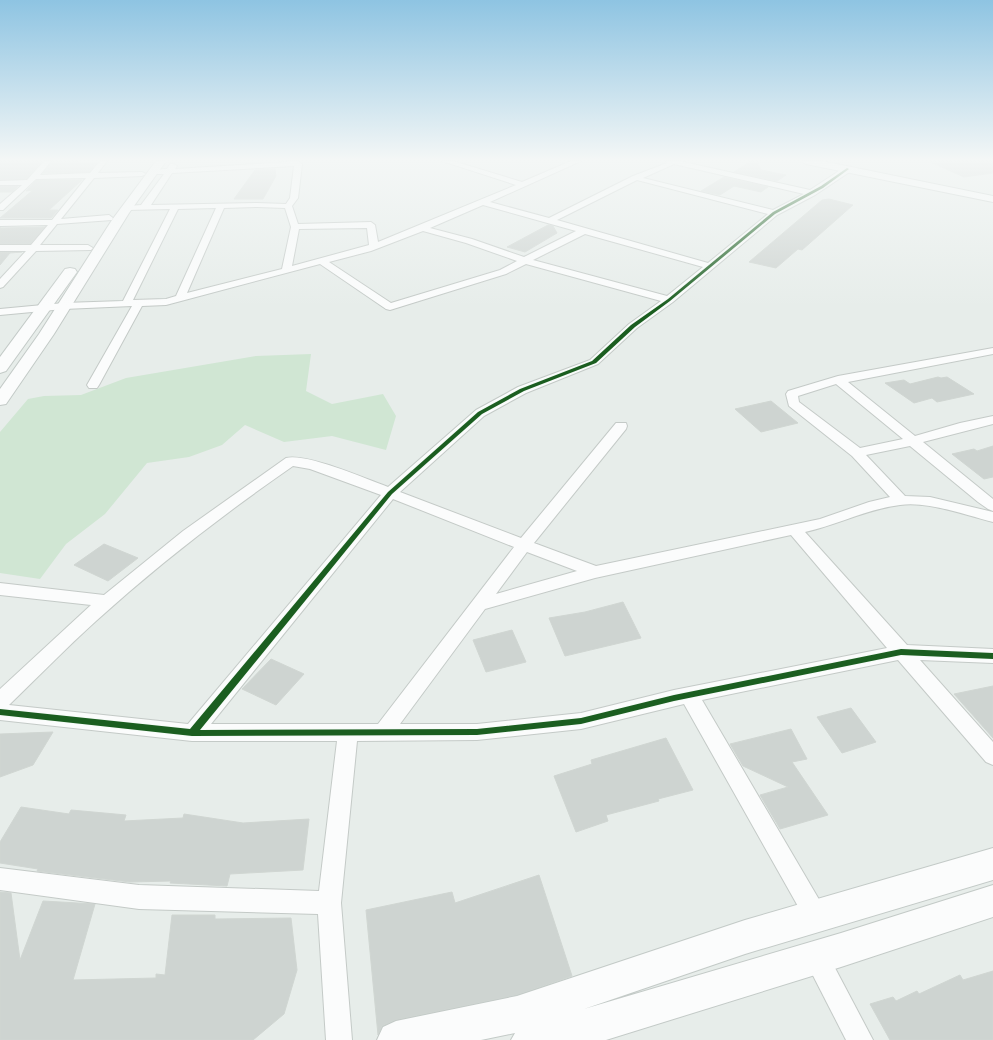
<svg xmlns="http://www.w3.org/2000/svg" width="993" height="1040" font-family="Roboto,sans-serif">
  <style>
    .green { fill: #d0e6d3 }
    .building { fill: #ced4d1; stroke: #d0d6d2 }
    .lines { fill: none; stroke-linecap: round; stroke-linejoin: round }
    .street-casing { stroke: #c4cac7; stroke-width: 2 }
    .secondary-casing { stroke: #c3cac7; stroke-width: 2 }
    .street { fill: #fbfcfc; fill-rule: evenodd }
    .secondary { fill: #fbfcfc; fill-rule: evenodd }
    .cycleway-casing { stroke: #f6fbf8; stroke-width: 2 }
    .cycleway { fill: #1b5e20; fill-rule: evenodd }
  </style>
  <rect width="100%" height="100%" fill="#e7edea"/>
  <path class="green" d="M311 354 306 391 332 404 383 394 396 416 386 450 332 436 284 442 245 425 222 445 189 457 147 463 105 514 66 544 40 579 0 573V432L28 399 44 396 81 395 126 378 256 356Z"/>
  <g class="building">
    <path d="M0 161H42L26 179 0 180Z"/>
    <path d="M52 161H79V163L97 162 89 172 43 173Z"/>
    <path d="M751 161H757L761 170 786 175 777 181 734 172Z"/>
    <path d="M928 161H993V173L964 177Z"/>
    <path d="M275 169 276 176 263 199H234L255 170Z"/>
    <path d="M724 177 768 187 761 192 734 186 720 195 701 191Z"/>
    <path d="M37 180H82L49 210H58L51 218H0L33 190 26 191Z"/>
    <path d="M0 186H18L12 192H0Z"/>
    <path d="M829 199 853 205 802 250 798 249 776 268 749 262 822 200Z"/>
    <path d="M548 225 553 226 557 233 525 252 507 247Z"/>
    <path d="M0 227V228L45 227 30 244H0Z"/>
    <path d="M0 252H22L10 253 0 265Z"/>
    <path d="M938 377 941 378 947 377 974 394 937 402 932 398 914 403 885 383 904 380 910 384Z"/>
    <path d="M771 401 798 423 761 432 735 409Z"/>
    <path d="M993 446V477L984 479 952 454 974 449 977 451Z"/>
    <path d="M104 544 138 558 108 581 74 565Z"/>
    <path d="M623 602 641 638 565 656 549 618 585 612Z"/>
    <path d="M512 630 526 662 486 672 473 640Z"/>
    <path d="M271 659 304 674 276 705 242 689Z"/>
    <path d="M993 686V738L954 694Z"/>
    <path d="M851 708 876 742 842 753 817 717Z"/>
    <path d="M791 729 807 759 792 762 828 815 780 829 760 795 788 787 743 766 730 744Z"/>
    <path d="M53 732 33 765 0 777V734Z"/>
    <path d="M666 738 693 790 658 799 659 801 606 815 608 821 576 832 554 776 592 764 591 760Z"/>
    <path d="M21 807 69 814 71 810 126 815 124 821 183 818 184 814 243 823 309 819 303 870 230 874 227 886 170 883 171 881 130 882 37 871 38 869 0 863V842Z"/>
    <path d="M539 875 572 976 517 995 396 1020 382 1026 378 1035 366 910 452 892 455 903Z"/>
    <path d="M0 892 11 893 20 960 43 901 95 904 73 980 156 978V974L165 975 172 915H215V919L291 918 297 970 284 1014 253 1040H0Z"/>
    <path d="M993 971V1040H890L870 1004 893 997 896 1001 917 991 919 994 960 975 963 980Z"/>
  </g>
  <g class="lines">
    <defs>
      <g id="street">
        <path d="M44 161H51L40 175 90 173 100 161H107L98 173 142 172 146 174 142 176 94 178 61 219 109 215 113 218 112 220 57 224 40 245H88L93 248 91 250 36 251 3 287 0 288V279L26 251H0V245H31L48 225 0 226V220H52L86 178 36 179 3 210H0V204L22 185H0V181L27 180Z"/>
        <path d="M287 161H297L302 164 298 198 292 206 298 224 371 222 375 225 378 242 516 185 442 161H453L522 182 571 161H581L490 202 549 218 633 176 667 163 666 161H679L810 190 845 167H851V171L815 195 777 215 673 302 637 328 598 364 526 393 484 416 400 492 521 538 616 423H626L627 426 626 429 534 543 596 566 820 519 869 502 890 497 852 456 789 406 786 394 788 391 838 376 993 348V354L848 382 915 436 960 423 993 416V424L923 442 993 499V511L988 509 978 502 910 446 866 455 905 496 930 497 993 512V522C965 515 928 501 900 505 867 509 837 525 805 532L907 645 993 649V663L920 660 993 742V765L986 762 898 660 702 700 824 908 828 916 824 924 816 928 808 924 684 704 581 729 477 740 357 741 341 903 352 1040H326L318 914 139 909 0 890V868L139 885 319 891 337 741H192L0 720V689L91 605 0 595V583L104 595 183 531 286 458C307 453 366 479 388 487L476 410 518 387 590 360 629 324 661 301 526 264 506 274 390 310 386 309 320 264 166 305 142 306 99 385 97 388H89L87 385 132 306 64 309 0 315V309L64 303 123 301 170 209 127 210 123 208 127 206 141 205 164 174H153L149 172 150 170 167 169 170 164H173L177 166 175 169 287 162ZM674 164 804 194 773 210 643 178ZM294 166 290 198 286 204 257 203 151 205 172 173ZM637 180 768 214 708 263 557 220ZM483 205 576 231 524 257 472 239 430 228ZM257 207 285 208 291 227 282 269 187 293 224 208ZM216 208 176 296 166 299 133 300 178 209ZM367 228 369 245 292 266 299 229ZM423 231 466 243 517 261 500 270 391 303 329 262 371 251ZM585 234 703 267 667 296 533 260ZM836 384 903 439 860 448 799 402 798 396ZM293 466 310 469 381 495 188 724 9 705C38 677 66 648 96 621 158 565 225 513 293 466ZM393 499 514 547 378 724H211ZM791 535 887 648 674 690 581 713 477 724H400L485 609 595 578ZM527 552 577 571 496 594Z"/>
        <path d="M816 946 825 949 873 1040H846L804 958 807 949Z"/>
      </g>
      <g id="secondary">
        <path d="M156 161H166L129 213 54 334 6 404 0 405V389L39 334 112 220Z"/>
        <path d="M801 161H822L993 196V202L806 164Z"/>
        <path d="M70 268 75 269 77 272 6 371 0 373V357L65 269Z"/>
        <path d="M993 848V880L745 954 584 1009 841 933 993 885V917L841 967 606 1040H511L515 1033 481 1040H377L383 1027 396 1021 517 996 745 920Z"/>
      </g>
    </defs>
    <use href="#street" class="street-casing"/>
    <use href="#secondary" class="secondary-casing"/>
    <use href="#street" class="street"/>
    <use href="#secondary" class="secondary"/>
    <defs>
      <path id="cycleway" d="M847 168 849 169 823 188 775 214 670 301 635 327 596 363 524 391 482 414 392 494 200 730 477 729 581 718 674 695 901 649 993 653V659L901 655 674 701 581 724 477 735 192 736 0 715V709L190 729 388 492 478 412 520 389 592 361 631 325 668 299 773 212 821 186Z"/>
    </defs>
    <use href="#cycleway" class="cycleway-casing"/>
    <use href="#cycleway" class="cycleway"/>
  </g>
  <linearGradient id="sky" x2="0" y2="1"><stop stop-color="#8ec4e2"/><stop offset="0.52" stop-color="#f4f7f6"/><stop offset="1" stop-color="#f4f7f6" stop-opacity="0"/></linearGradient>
  <rect width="993" height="307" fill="url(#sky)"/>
</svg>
